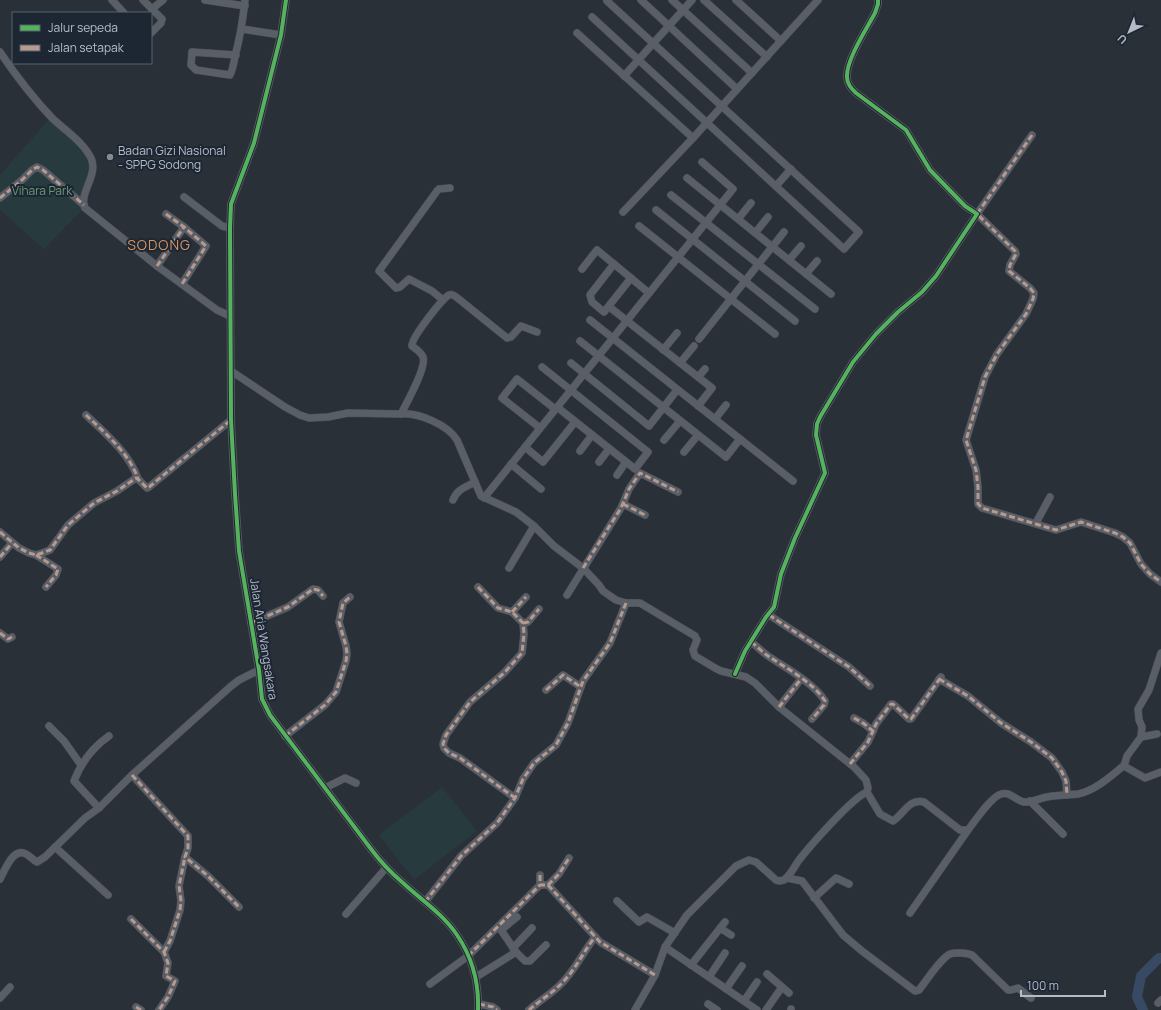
<svg xmlns="http://www.w3.org/2000/svg" width="1161" height="1010" font-family="Manrope,sans-serif">
  <style>
    .green { fill: #273a3e }
    .lines { fill: none; stroke-linecap: round; stroke-linejoin: round }
    .river { stroke: #384963; stroke-width: 10 }
    .minor-casing { stroke: #484c53; stroke-width: 8 }
    .minor { stroke: #5a5e66; stroke-width: 7 }
    .quiet { stroke: #b69a8f; stroke-width: 3; stroke-dasharray: 6 3; stroke-linecap: butt }
    .cycleway-casing { stroke: #1d2633; stroke-width: 6 }
    .cycleway { stroke: #56b35d; stroke-width: 4 }
    .poi-dot { fill: #848b96; stroke: #1d2633; stroke-width: 1.5 }
    .labels { text-anchor: middle; dominant-baseline: central; stroke-width: 4; stroke-linejoin: round; paint-order: stroke }
    .poi-label { font-size: 12px; fill: #b4bcc9; stroke: #1d2633; text-anchor: start }
    .park-label { font-size: 12px; fill: #6b9a76; stroke: #1d2633 }
    .street-label { font-size: 12px; fill: #b4bcc9; stroke: #1d2633 }
    .quarter-label { font-size: 14px; letter-spacing: 1px; fill: #d59563; stroke: #1d2633 }
  </style>
  <rect width="100%" height="100%" fill="#2a3038"/>
  <g class="green">
    <path d="M51 117 93 164 83 193 87 205 44 249 0 210V175Z"/>
    <path d="M442 787 477 831 414 880 379 835Z"/>
  </g>
  <g class="lines">
    <path class="river" d="M1143 1010 1137 997 1141 976 1159 958H1161"/>
    <defs>
      <g id="minor">
        <path d="M112 0 124 13"/>
        <path d="M143 0 162 19 161 23 151 33"/>
        <path d="M205 0 245 6"/>
        <path d="M286 0 281 35 254 143 231 204 230 228 231 420 235 494 239 551 259 670 262 699 270 715 371 849C380 861 390 872 402 882 420 899 443 914 457 935 472 957 479 984 478 1010"/>
        <path d="M641 0 737 89"/>
        <path d="M672 0 752 73"/>
        <path d="M704 0 767 57"/>
        <path d="M736 0 781 41"/>
        <path d="M152 9 163 0"/>
        <path d="M592 17 844 249 859 232 607 1"/>
        <path d="M242 29 281 35"/>
        <path d="M577 33 693 138"/>
        <path d="M0 52C16 76 33 98 53 119 66 131 83 142 91 158 99 175 78 194 85 208L157 266 217 310 230 316"/>
        <path d="M236 55 192 52 191 65 196 70 230 75C233 69 234 62 235 56 240 38 243 19 245 0"/>
        <path d="M624 76 692 0"/>
        <path d="M1032 135 977 214 1015 251 1016 254 1010 265 1009 271 1030 288 1034 293 1033 299 1026 314 997 354 985 377 966 440 976 470 978 487V504L982 508 1056 530 1081 522 1115 533 1123 537 1130 543 1141 564 1150 574 1161 582"/>
        <path d="M687 178 831 294"/>
        <path d="M776 186 791 169"/>
        <path d="M671 195 815 309"/>
        <path d="M184 197 222 226 230 228"/>
        <path d="M0 198 22 180 32 170 37 167 43 170 84 205"/>
        <path d="M656 210 795 321"/>
        <path d="M623 212 693 138 818 0"/>
        <path d="M166 214 184 227 206 246 182 284"/>
        <path d="M738 219 751 203"/>
        <path d="M639 226 775 334"/>
        <path d="M755 233 768 217"/>
        <path d="M789 260 801 246"/>
        <path d="M614 264 590 295 592 302 604 312 631 278"/>
        <path d="M157 266 184 227"/>
        <path d="M582 269 597 250 649 293"/>
        <path d="M806 274 817 261"/>
        <path d="M443 300 432 291 409 279 400 287 396 288 379 271 437 191 439 189 450 188"/>
        <path d="M612 309 712 388 698 406"/>
        <path d="M590 320 793 481"/>
        <path d="M699 339 784 232"/>
        <path d="M580 341 726 457 740 439"/>
        <path d="M663 350 677 333"/>
        <path d="M571 363 649 426 677 390"/>
        <path d="M680 363 694 346"/>
        <path d="M542 367 648 452 635 469 557 407"/>
        <path d="M231 371 285 407 300 415 309 418 328 417 348 413 401 414C406 404 427 367 423 357 421 352 416 349 412 346 411 338 442 299 449 295 453 293 457 298 460 300L507 338 511 337 521 326 537 332"/>
        <path d="M698 377 705 369"/>
        <path d="M401 414C418 412 448 425 457 440L481 496 516 512 534 526 554 546 583 568 599 585 603 591 616 600 626 603H640L695 636 697 640 693 650 695 656 715 668 721 671 746 677 755 683 779 707 854 767 866 780 868 788 867 792"/>
        <path d="M86 415C105 433 130 454 138 479"/>
        <path d="M715 419 726 405"/>
        <path d="M540 428 502 398 517 379 555 409"/>
        <path d="M664 440 680 421"/>
        <path d="M525 447 543 462 575 422"/>
        <path d="M580 451 592 435"/>
        <path d="M684 452 698 435"/>
        <path d="M599 462 609 449"/>
        <path d="M511 464 541 489"/>
        <path d="M617 475 626 462"/>
        <path d="M484 498 733 189 702 162"/>
        <path d="M453 500C457 489 466 487 475 482"/>
        <path d="M623 504 645 515"/>
        <path d="M1036 523 1050 497"/>
        <path d="M0 532 19 548 29 553 36 555 42 553 50 550 68 525 94 503 117 491 136 478 139 480 147 488 149 487 231 420"/>
        <path d="M36 555 58 569 56 575 46 587"/>
        <path d="M0 557 12 543"/>
        <path d="M509 568 534 526"/>
        <path d="M478 587 498 608 512 612 523 623 524 634 522 653 504 673 470 702 446 735 443 744 444 748 449 753 460 758 515 798"/>
        <path d="M567 595 621 508 629 489 640 473 678 492"/>
        <path d="M512 612 526 597"/>
        <path d="M769 615 849 667 870 686"/>
        <path d="M251 623 288 607 313 589 318 590 323 596"/>
        <path d="M523 623 528 622 539 609"/>
        <path d="M0 633 8 639 12 637"/>
        <path d="M751 642C757 646 762 652 768 656 786 668 814 683 825 701L824 705 812 719"/>
        <path d="M735 674 745 651 766 617 774 607 781 574 795 538 825 473 816 435 817 424 820 417 853 362 876 334 898 312 922 292 936 276 977 214 965 206 930 170 906 130 856 93C851 88 847 84 847 77 846 60 867 28 875 13L878 4V0"/>
        <path d="M939 679 968 696 1001 723 1031 742 1052 758 1062 772 1066 781 1067 795"/>
        <path d="M546 690 563 675 581 687"/>
        <path d="M779 707 801 679"/>
        <path d="M854 718 863 723 873 731 876 724 891 704H893L909 719H911L941 677"/>
        <path d="M49 726 64 741 81 765"/>
        <path d="M285 736 325 705 336 692 346 661 347 654 346 646 339 622 343 603 350 597"/>
        <path d="M1141 737 1142 727 1139 720 1138 709 1149 690 1161 653"/>
        <path d="M850 764 868 742 873 731"/>
        <path d="M1124 766 1127 756 1141 737 1157 734"/>
        <path d="M132 775 188 836V848L185 857 208 876 239 907"/>
        <path d="M325 788 345 778 356 783"/>
        <path d="M1030 801 1063 834"/>
        <path d="M99 808 74 781C81 763 93 747 109 736"/>
        <path d="M55 847 108 895"/>
        <path d="M540 875V885H548L600 942 655 975"/>
        <path d="M787 878 802 881 843 935 862 951 915 991 919 990C927 980 940 959 950 954 955 952 967 953 972 955L1008 990H1011L1018 988 1031 998"/>
        <path d="M0 879C5 870 13 847 26 854 30 856 33 860 37 862L45 857 85 818 99 808 132 775 230 687 239 680 259 670"/>
        <path d="M548 885 559 874 569 858"/>
        <path d="M814 898 836 878 849 884"/>
        <path d="M617 901 639 922 647 917 675 933"/>
        <path d="M425 902 461 856 497 823 515 798 523 779 534 763 556 745 568 723 583 681 610 643 626 603"/>
        <path d="M910 913 968 830"/>
        <path d="M346 914 386 868"/>
        <path d="M131 919 164 952 168 963 166 976 175 981 168 997 159 1010"/>
        <path d="M720 928 731 935"/>
        <path d="M665 947 757 1010"/>
        <path d="M513 948 532 928"/>
        <path d="M164 952 170 941 180 910 181 901 179 886 185 857"/>
        <path d="M516 952 501 930 517 917"/>
        <path d="M691 965 725 922"/>
        <path d="M767 974 789 993"/>
        <path d="M476 977 516 952 525 961H530L546 945"/>
        <path d="M709 977 725 953"/>
        <path d="M430 984 468 956 540 885"/>
        <path d="M726 989 742 966"/>
        <path d="M0 998 10 987"/>
        <path d="M744 1001 757 982"/>
        <path d="M1158 1003 1161 1000"/>
        <path d="M479 1004 493 1007 497 1010"/>
        <path d="M708 1004 717 1010"/>
        <path d="M136 1007 141 1010"/>
        <path d="M529 1010C539 1001 551 994 560 985 575 971 583 952 595 937"/>
        <path d="M635 1010 655 975 665 947 687 915 736 866 749 860 756 862 776 880 779 881 784 880C791 875 794 867 799 860 810 846 852 798 867 792L880 814 893 821C904 814 909 798 924 802L960 830H968C975 821 991 797 1001 794 1010 791 1015 800 1024 802 1031 803 1040 798 1047 797 1058 795 1068 795 1078 794 1094 791 1110 777 1122 767L1124 766 1145 778 1161 772"/>
        <path d="M766 1010 782 987"/>
        <path d="M791 1010V1009"/>
      </g>
    </defs>
    <use href="#minor" class="minor-casing"/>
    <use href="#minor" class="minor"/>
    <g class="quiet">
      <path d="M1032 135 977 214 1015 251 1016 254 1010 265 1009 271 1030 288 1034 293 1033 299 1026 314 997 354 985 377 966 440 976 470 978 487V504L982 508 1056 530 1081 522 1115 533 1123 537 1130 543 1141 564 1150 574 1161 582"/>
      <path d="M0 198 22 180 32 170 37 167 43 170 84 205"/>
      <path d="M166 214 184 227 206 246 182 284"/>
      <path d="M157 266 184 227"/>
      <path d="M86 415C105 433 130 454 138 479"/>
      <path d="M623 504 645 515"/>
      <path d="M0 532 19 548 29 553 36 555 42 553 50 550 68 525 94 503 117 491 136 478 139 480 147 488 149 487 231 420"/>
      <path d="M36 555 58 569 56 575 46 587"/>
      <path d="M0 557 12 543"/>
      <path d="M583 568 621 508 629 489 640 473 678 492"/>
      <path d="M478 587 498 608 512 612 523 623 524 634 522 653 504 673 470 702 446 735 443 744 444 748 449 753 460 758 515 798"/>
      <path d="M512 612 526 597"/>
      <path d="M769 615 849 667 870 686"/>
      <path d="M251 623 288 607 313 589 318 590 323 596"/>
      <path d="M523 623 528 622 539 609"/>
      <path d="M0 633 8 639 12 637"/>
      <path d="M751 642C757 646 762 652 768 656 786 668 814 683 825 701L824 705 812 719"/>
      <path d="M939 679 968 696 1001 723 1031 742 1052 758 1062 772 1066 781 1067 795"/>
      <path d="M546 690 563 675 581 687"/>
      <path d="M779 707 801 679"/>
      <path d="M854 718 863 723 873 731 876 724 891 704H893L909 719H911L941 677"/>
      <path d="M285 736 325 705 336 692 346 661 347 654 346 646 339 622 343 603 350 597"/>
      <path d="M850 764 868 742 873 731"/>
      <path d="M132 775 188 836V848L185 857 208 876 239 907"/>
      <path d="M540 875V885H548L600 942 655 975"/>
      <path d="M548 885 559 874 569 858"/>
      <path d="M425 902 461 856 497 823 515 798 523 779 534 763 556 745 568 723 583 681 610 643 626 603"/>
      <path d="M131 919 164 952 168 963 166 976 175 981 168 997 159 1010"/>
      <path d="M164 952 170 941 180 910 181 901 179 886 185 857"/>
      <path d="M468 956 540 885"/>
      <path d="M479 1004 493 1007 497 1010"/>
      <path d="M136 1007 141 1010"/>
      <path d="M529 1010C539 1001 551 994 560 985 575 971 583 952 595 937"/>
    </g>
    <defs>
      <g id="cycleway">
        <path d="M286 0 281 35 254 143 231 204 230 228 231 420 235 494 239 551 259 670 262 699 270 715 371 849C380 861 390 872 402 882 420 899 443 914 457 935 472 957 479 984 478 1010"/>
        <path d="M735 674 745 651 766 617 774 607 781 574 795 538 825 473 816 435 817 424 820 417 853 362 876 334 898 312 922 292 936 276 977 214 965 206 930 170 906 130 856 93C851 88 847 84 847 77 846 60 867 28 875 13L878 4V0"/>
      </g>
    </defs>
    <use href="#cycleway" class="cycleway-casing"/>
    <use href="#cycleway" class="cycleway"/>
  </g>
  <circle class="poi-dot" cx="110" cy="157" r="4"/>
  <g class="labels">
    <g class="poi-label">
      <text x="118" y="150">Badan Gizi Nasional<tspan x="118" dy="14">- SPPG Sodong</tspan></text>
    </g>
    <g class="park-label">
      <text x="42" y="190">Vihara Park</text>
    </g>
    <g class="street-label">
      <text transform="translate(264 639) rotate(81)">Jalan Aria Wangsakara</text>
    </g>
    <g class="quarter-label">
      <text x="159" y="244">SODONG</text>
    </g>
  </g>
  <rect x="12" y="12" width="140" height="52" fill="#1d2633" stroke="#59626f"/>
  <rect x="20" y="25" width="20" height="6" fill="#56b35d" stroke="#59626f"/>
  <text x="48" y="32" font-size="12" fill="#b4bcc9">Jalur sepeda</text>
  <rect x="20" y="45" width="20" height="6" fill="#b69a8f" stroke="#59626f"/>
  <text x="48" y="52" font-size="12" fill="#b4bcc9">Jalan setapak</text>
  <g transform="translate(1129 32) rotate(223)" stroke="#1d2633" stroke-width="3" paint-order="stroke">
  <path d="M0-3L7 15L0 10L-7 15Z" fill="#b4bcc9"/>
  <text y="-6" font-size="11" font-weight="bold" text-anchor="middle" fill="#b4bcc9">U</text>
  </g>
  <path d="M1021 990v6h84v-6" fill="none" stroke="#b4bcc9" stroke-width="2"/>
  <text x="1027" y="990" font-size="12" fill="#b4bcc9" stroke="#1d2633" stroke-width="3" paint-order="stroke">100 m</text>
</svg>
